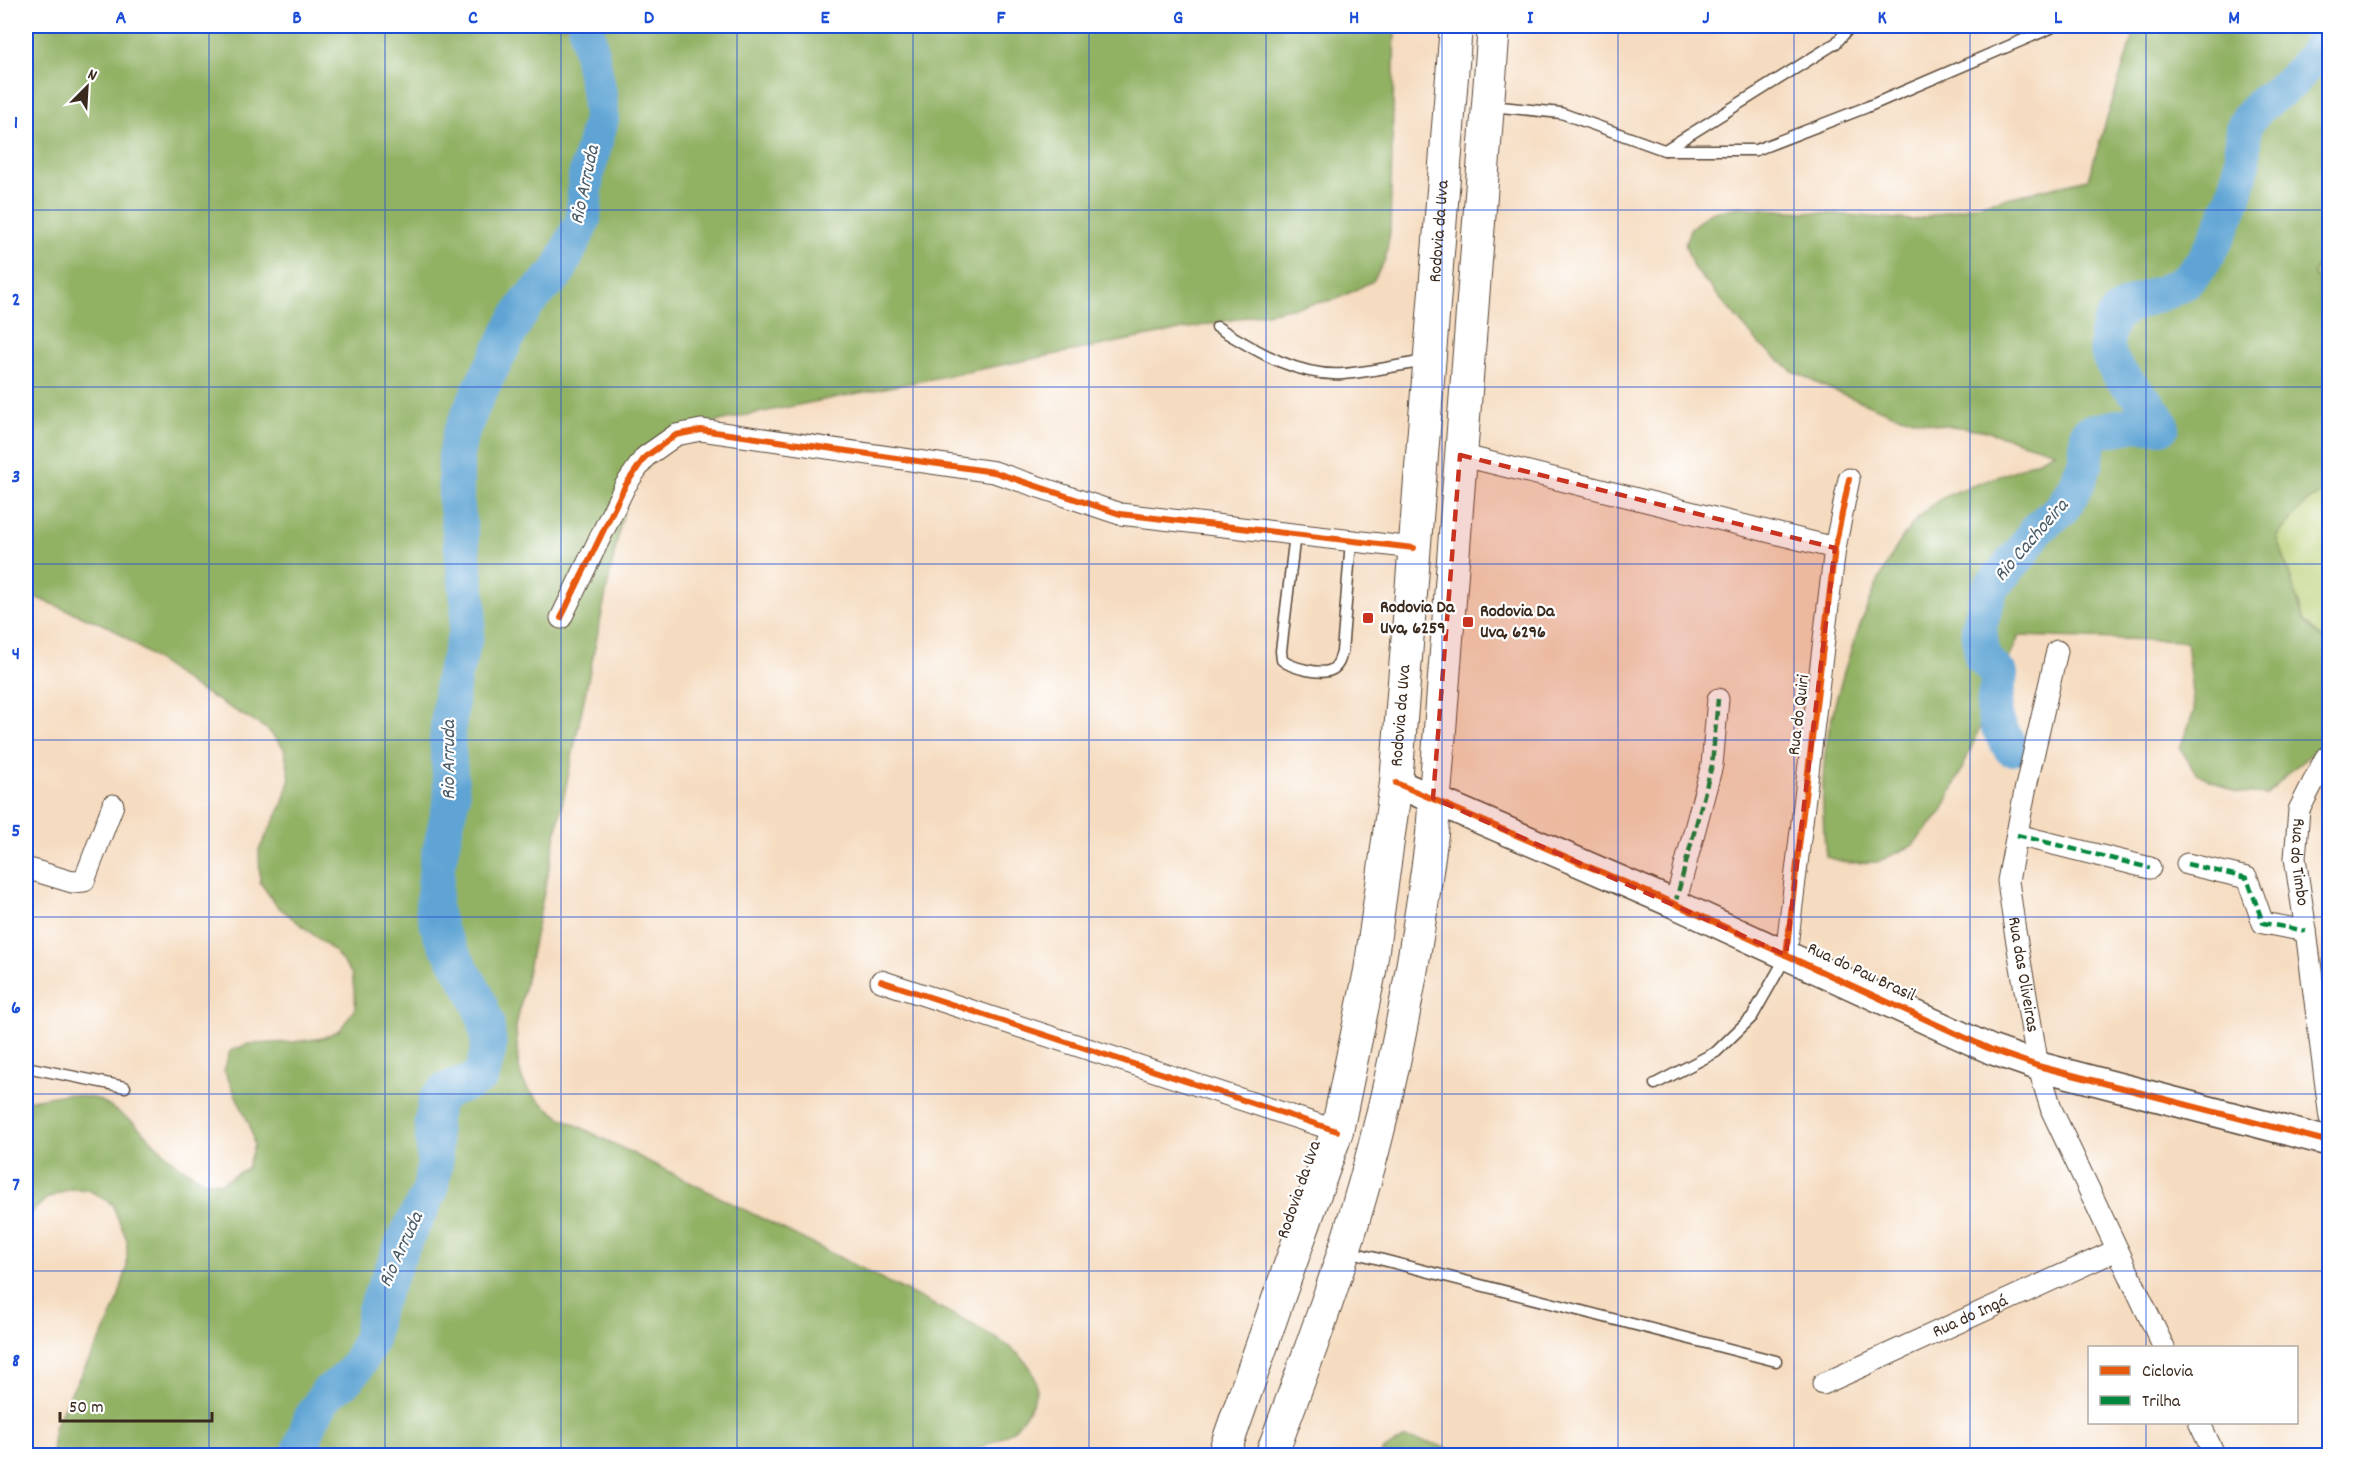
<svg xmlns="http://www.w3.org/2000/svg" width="2355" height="1481" font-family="Dekko,sans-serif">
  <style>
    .green { fill: #b7ce72; stroke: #797c48; stroke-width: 1.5 }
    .forest { fill: #91b164; stroke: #666e41; stroke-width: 1.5 }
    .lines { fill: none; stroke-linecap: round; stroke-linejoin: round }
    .river { stroke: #5ea4d4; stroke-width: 36 }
    .lane-casing { stroke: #574536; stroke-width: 13 }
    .street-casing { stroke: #574536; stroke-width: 23 }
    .secondary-casing { stroke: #574536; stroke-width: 31 }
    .primary-casing { stroke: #574536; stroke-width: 34 }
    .lane { stroke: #fff; stroke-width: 10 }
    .street { stroke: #fff; stroke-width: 21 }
    .secondary { stroke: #fff; stroke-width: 28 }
    .primary { stroke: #fff; stroke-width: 32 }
    .quiet { stroke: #00873e; stroke-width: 4.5; stroke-dasharray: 9 4.5; stroke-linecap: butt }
    .cycleway-casing { stroke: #fff; stroke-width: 10 }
    .cycleway { stroke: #e8590c; stroke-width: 6 }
    .marked { fill: #c8321e; fill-opacity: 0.2; stroke: #c8321e; stroke-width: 4.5; stroke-dasharray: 12 8; stroke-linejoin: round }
    .grid { fill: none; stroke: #1d4ed8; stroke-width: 1.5; stroke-opacity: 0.55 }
    .poi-dot { fill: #c8321e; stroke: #fff; stroke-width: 2 }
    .labels { text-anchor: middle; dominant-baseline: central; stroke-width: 4.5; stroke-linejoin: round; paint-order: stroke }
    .street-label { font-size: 18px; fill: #3b2a1e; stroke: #fff }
    .poi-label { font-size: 18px; font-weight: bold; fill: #3b2a1e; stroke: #fff; text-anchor: start }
    .water-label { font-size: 20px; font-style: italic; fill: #495b67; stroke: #fff }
    .neatline { fill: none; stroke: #1d4ed8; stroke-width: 2 }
    .grid-label { font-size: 20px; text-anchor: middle; font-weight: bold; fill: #1d4ed8 }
  </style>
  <rect width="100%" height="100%" fill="#fff"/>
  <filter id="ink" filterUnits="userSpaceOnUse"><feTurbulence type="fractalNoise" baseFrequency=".0167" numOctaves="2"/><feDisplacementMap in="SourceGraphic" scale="12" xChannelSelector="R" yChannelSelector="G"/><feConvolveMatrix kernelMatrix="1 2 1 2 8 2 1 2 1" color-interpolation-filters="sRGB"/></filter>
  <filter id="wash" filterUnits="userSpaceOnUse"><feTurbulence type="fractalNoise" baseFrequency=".008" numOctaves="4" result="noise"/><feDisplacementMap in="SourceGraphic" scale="24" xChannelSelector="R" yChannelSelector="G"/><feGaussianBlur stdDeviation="1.35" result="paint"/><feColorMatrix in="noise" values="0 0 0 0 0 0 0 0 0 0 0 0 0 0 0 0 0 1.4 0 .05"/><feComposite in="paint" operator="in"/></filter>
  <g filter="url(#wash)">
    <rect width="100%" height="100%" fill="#f5dbbf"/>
    <g class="green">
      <path d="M2329 233V290L2313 275Z"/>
      <path d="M2329 489V645L2304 621 2277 536 2306 502Z"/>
    </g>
    <g class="forest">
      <path d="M26 26H1395L1390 233 1385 260 1373 281 1337 299 727 419 684 431 631 483 620 526 516 1027C519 1080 516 1085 560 1117L968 1322C999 1340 1059 1367 1027 1412 1023 1418 1019 1425 1013 1430 997 1442 980 1446 963 1456L52 1455 54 1428 68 1398 104 1333 117 1303 127 1267V1240L112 1204 89 1190 70 1189 46 1199 26 1218V1101L66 1094 98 1099 133 1122 175 1163 202 1180 221 1183 247 1168 254 1145 250 1126 224 1070 230 1051 248 1044 294 1042 323 1038 340 1030 356 1007 352 974 335 952 276 905 260 882 259 850 282 805 290 778 284 748 267 729 193 686 112 628 37 598 26 585Z"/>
      <path d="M2136 26H2329V233L2313 275 2329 290V489L2306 502 2277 536 2304 621 2329 645V740L2293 769 2267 795 2237 793 2196 773 2180 748 2194 711 2186 641 2019 636 1963 767 1941 813 1912 846 1877 862 1849 863 1826 857C1822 816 1820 771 1829 730 1842 668 1880 550 1927 509 1945 493 1967 488 1989 480 2011 472 2035 462 2055 452L1982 430 1935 424 1892 414 1825 387 1793 371 1760 345 1693 267 1685 244 1690 229 1709 213 1738 207 1913 220 2088 179Z"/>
      <path d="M1405 1438 1435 1444 1465 1455H1382V1451Z"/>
    </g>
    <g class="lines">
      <g class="river">
        <path d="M2011 748C1991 717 1991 710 2000 675L1982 657 1979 627 1990 588 2022 552 2037 529 2061 509 2072 494 2086 462 2088 433 2135 424 2162 426C2150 397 2108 376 2107 344 2104 297 2159 302 2185 281 2213 258 2237 199 2242 163 2244 151 2241 133 2246 123 2257 103 2277 95 2293 80 2307 67 2319 49 2330 33"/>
        <path d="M298 1456 311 1419 327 1393 344 1381 355 1369 366 1349 371 1336 375 1310 406 1237 430 1191 435 1162 432 1121 437 1099 447 1090 471 1082 482 1075 489 1047 486 1022 475 993 440 933 433 906 437 866 452 796 447 740 453 678 466 634 469 607 456 499V456L460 435 477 396 516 320 528 302 558 272 583 220 586 176 601 119 599 94 586 26"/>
      </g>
    </g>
  </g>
  <g filter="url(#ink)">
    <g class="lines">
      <defs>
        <g id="lane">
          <path d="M1491 106 1561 113 1664 150H1756L1867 107 2051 28 2053 26"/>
          <path d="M1665 150 1836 43 1851 26"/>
          <path d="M1217 327C1255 350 1297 377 1343 374 1370 372 1399 365 1426 361"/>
          <path d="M1295 534 1281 651 1282 660C1291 668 1323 676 1333 669 1339 665 1340 659 1342 652L1351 541"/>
          <path d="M26 1067 125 1087"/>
          <path d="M1655 1084 1716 1052 1752 1017 1786 957"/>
          <path d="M1348 1251 1776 1361"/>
        </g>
        <g id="street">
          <path d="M1460 455 1835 548"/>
          <path d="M561 618 625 486 645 457 676 435 701 430 994 472 1120 514 1414 548"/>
          <path id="s1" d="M2057 651 2025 791 2008 881 2015 931 2038 1066 2052 1111 2164 1348"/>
          <path id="s2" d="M2330 755 2325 759 2299 810 2295 858 2306 931 2330 1118"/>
          <path d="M2017 835 2150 868"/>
          <path d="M2187 864 2247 878 2263 923 2306 931"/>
          <path d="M26 868 72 882 84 881 113 805"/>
          <path d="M1675 904 1712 765 1718 699"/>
          <path d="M1786 955 1835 548 1849 479"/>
          <path d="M881 981 1337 1131"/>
          <path id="s3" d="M1823 1384 2117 1250"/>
          <path d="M2199 1422 2215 1456"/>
        </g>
        <path id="secondary" d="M1396 783 1675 904 1992 1050 2038 1066 2330 1142"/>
        <g id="primary">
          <path id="s4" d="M1223 1456 1337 1131 1370 971 1396 783 1456 26"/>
          <path d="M1271 1456C1305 1365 1339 1274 1365 1181 1397 1067 1417 950 1432 834L1494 26"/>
        </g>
      </defs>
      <use href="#lane" class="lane-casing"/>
      <use href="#street" class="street-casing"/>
      <use href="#secondary" class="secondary-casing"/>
      <use href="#primary" class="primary-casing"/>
      <use href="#lane" class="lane"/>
      <use href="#street" class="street"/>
      <use href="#secondary" class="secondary"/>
      <use href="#primary" class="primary"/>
      <g class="quiet">
        <path d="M2017 835 2150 868"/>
        <path d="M2187 864 2247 878 2263 923 2306 931"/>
        <path d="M1675 904 1712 765 1718 699"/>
      </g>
      <defs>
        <g id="cycleway">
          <path d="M561 618 625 486 645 457 676 435 701 430 994 472 1120 514 1414 548"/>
          <path d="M1396 783 1675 904 1992 1050 2038 1066 2330 1142"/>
          <path d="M1786 955 1835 548 1849 479"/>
          <path d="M881 981 1337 1131"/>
        </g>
      </defs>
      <use href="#cycleway" class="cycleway-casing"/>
      <use href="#cycleway" class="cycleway"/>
    </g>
  </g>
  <path class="marked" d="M1460 455 1835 548 1786 955 1433 798Z"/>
  <path class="grid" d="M209 26V1456M385 26V1456M561 26V1456M737 26V1456M913 26V1456M1089 26V1456M1266 26V1456M1442 26V1456M1618 26V1456M1794 26V1456M1970 26V1456M2146 26V1348M26 210H2330M26 387H2330M26 564H2330M26 740H2330M26 917H2330M26 1094H2330M26 1271H2330M2146 1422V1456"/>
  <g class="poi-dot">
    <rect x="1362" y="612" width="12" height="12" rx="3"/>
    <rect x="1462" y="616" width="12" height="12" rx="3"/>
  </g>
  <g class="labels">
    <g class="street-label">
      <text stroke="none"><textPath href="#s4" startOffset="1251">Rodovia da Uva</textPath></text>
      <text transform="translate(1800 715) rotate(-83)">Rua do Quiri</text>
      <text stroke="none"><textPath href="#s4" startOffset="765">Rodovia da Uva</textPath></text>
      <text stroke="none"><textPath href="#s2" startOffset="116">Rua do Timbo</textPath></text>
      <text transform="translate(1861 973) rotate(25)">Rua do Pau Brasil</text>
      <text stroke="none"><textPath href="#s1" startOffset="330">Rua das Oliveiras</textPath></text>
      <text transform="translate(1300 1190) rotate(-71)">Rodovia da Uva</text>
      <text stroke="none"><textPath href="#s3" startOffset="162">Rua do Ingá</textPath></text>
    </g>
    <g class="poi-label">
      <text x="1380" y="608">Rodovia Da<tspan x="1380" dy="21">Uva, 6259</tspan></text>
      <text x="1480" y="612">Rodovia Da<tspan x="1480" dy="21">Uva, 6296</tspan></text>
    </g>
    <g class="water-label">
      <text transform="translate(586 185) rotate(-78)">Rio Arruda</text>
      <text transform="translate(2032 541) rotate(-49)">Rio Cachoeira</text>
      <text transform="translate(450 760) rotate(-90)">Rio Arruda</text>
      <text transform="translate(402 1250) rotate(-65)">Rio Arruda</text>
    </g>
  </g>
  <rect width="2355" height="1481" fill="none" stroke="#fff" stroke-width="66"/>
  <rect x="2088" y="1346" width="210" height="78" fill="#ffffff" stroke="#b1aaa5" stroke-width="1.5"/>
  <rect x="2100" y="1366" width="30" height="9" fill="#e8590c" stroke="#b1aaa5" stroke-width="1.5"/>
  <text x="2142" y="1376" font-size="18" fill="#3b2a1e">Ciclovia</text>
  <rect x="2100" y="1396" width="30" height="9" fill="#00873e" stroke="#b1aaa5" stroke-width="1.5"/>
  <text x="2142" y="1406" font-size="18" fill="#3b2a1e">Trilha</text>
  <g transform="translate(87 87) rotate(24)" stroke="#ffffff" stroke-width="4.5" paint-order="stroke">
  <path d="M0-4.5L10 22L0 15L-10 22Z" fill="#3b2a1e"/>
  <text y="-9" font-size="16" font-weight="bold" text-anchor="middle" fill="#3b2a1e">N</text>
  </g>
  <path d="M60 1412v9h152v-9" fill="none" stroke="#3b2a1e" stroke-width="3"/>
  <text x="69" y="1412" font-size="18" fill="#3b2a1e" stroke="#ffffff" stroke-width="4.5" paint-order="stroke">50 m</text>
  <rect x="33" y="33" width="2289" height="1415" class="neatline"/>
  <g class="grid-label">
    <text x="121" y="23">A</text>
    <text x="297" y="23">B</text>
    <text x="473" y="23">C</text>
    <text x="649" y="23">D</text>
    <text x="825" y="23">E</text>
    <text x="1001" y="23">F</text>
    <text x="1178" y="23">G</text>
    <text x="1354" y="23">H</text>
    <text x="1530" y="23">I</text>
    <text x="1706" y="23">J</text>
    <text x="1882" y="23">K</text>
    <text x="2058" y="23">L</text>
    <text x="2234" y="23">M</text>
    <text x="16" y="128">1</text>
    <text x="16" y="305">2</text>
    <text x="16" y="482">3</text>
    <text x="16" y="659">4</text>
    <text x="16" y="836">5</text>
    <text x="16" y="1013">6</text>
    <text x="16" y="1190">7</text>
    <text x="16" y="1366">8</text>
  </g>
</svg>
